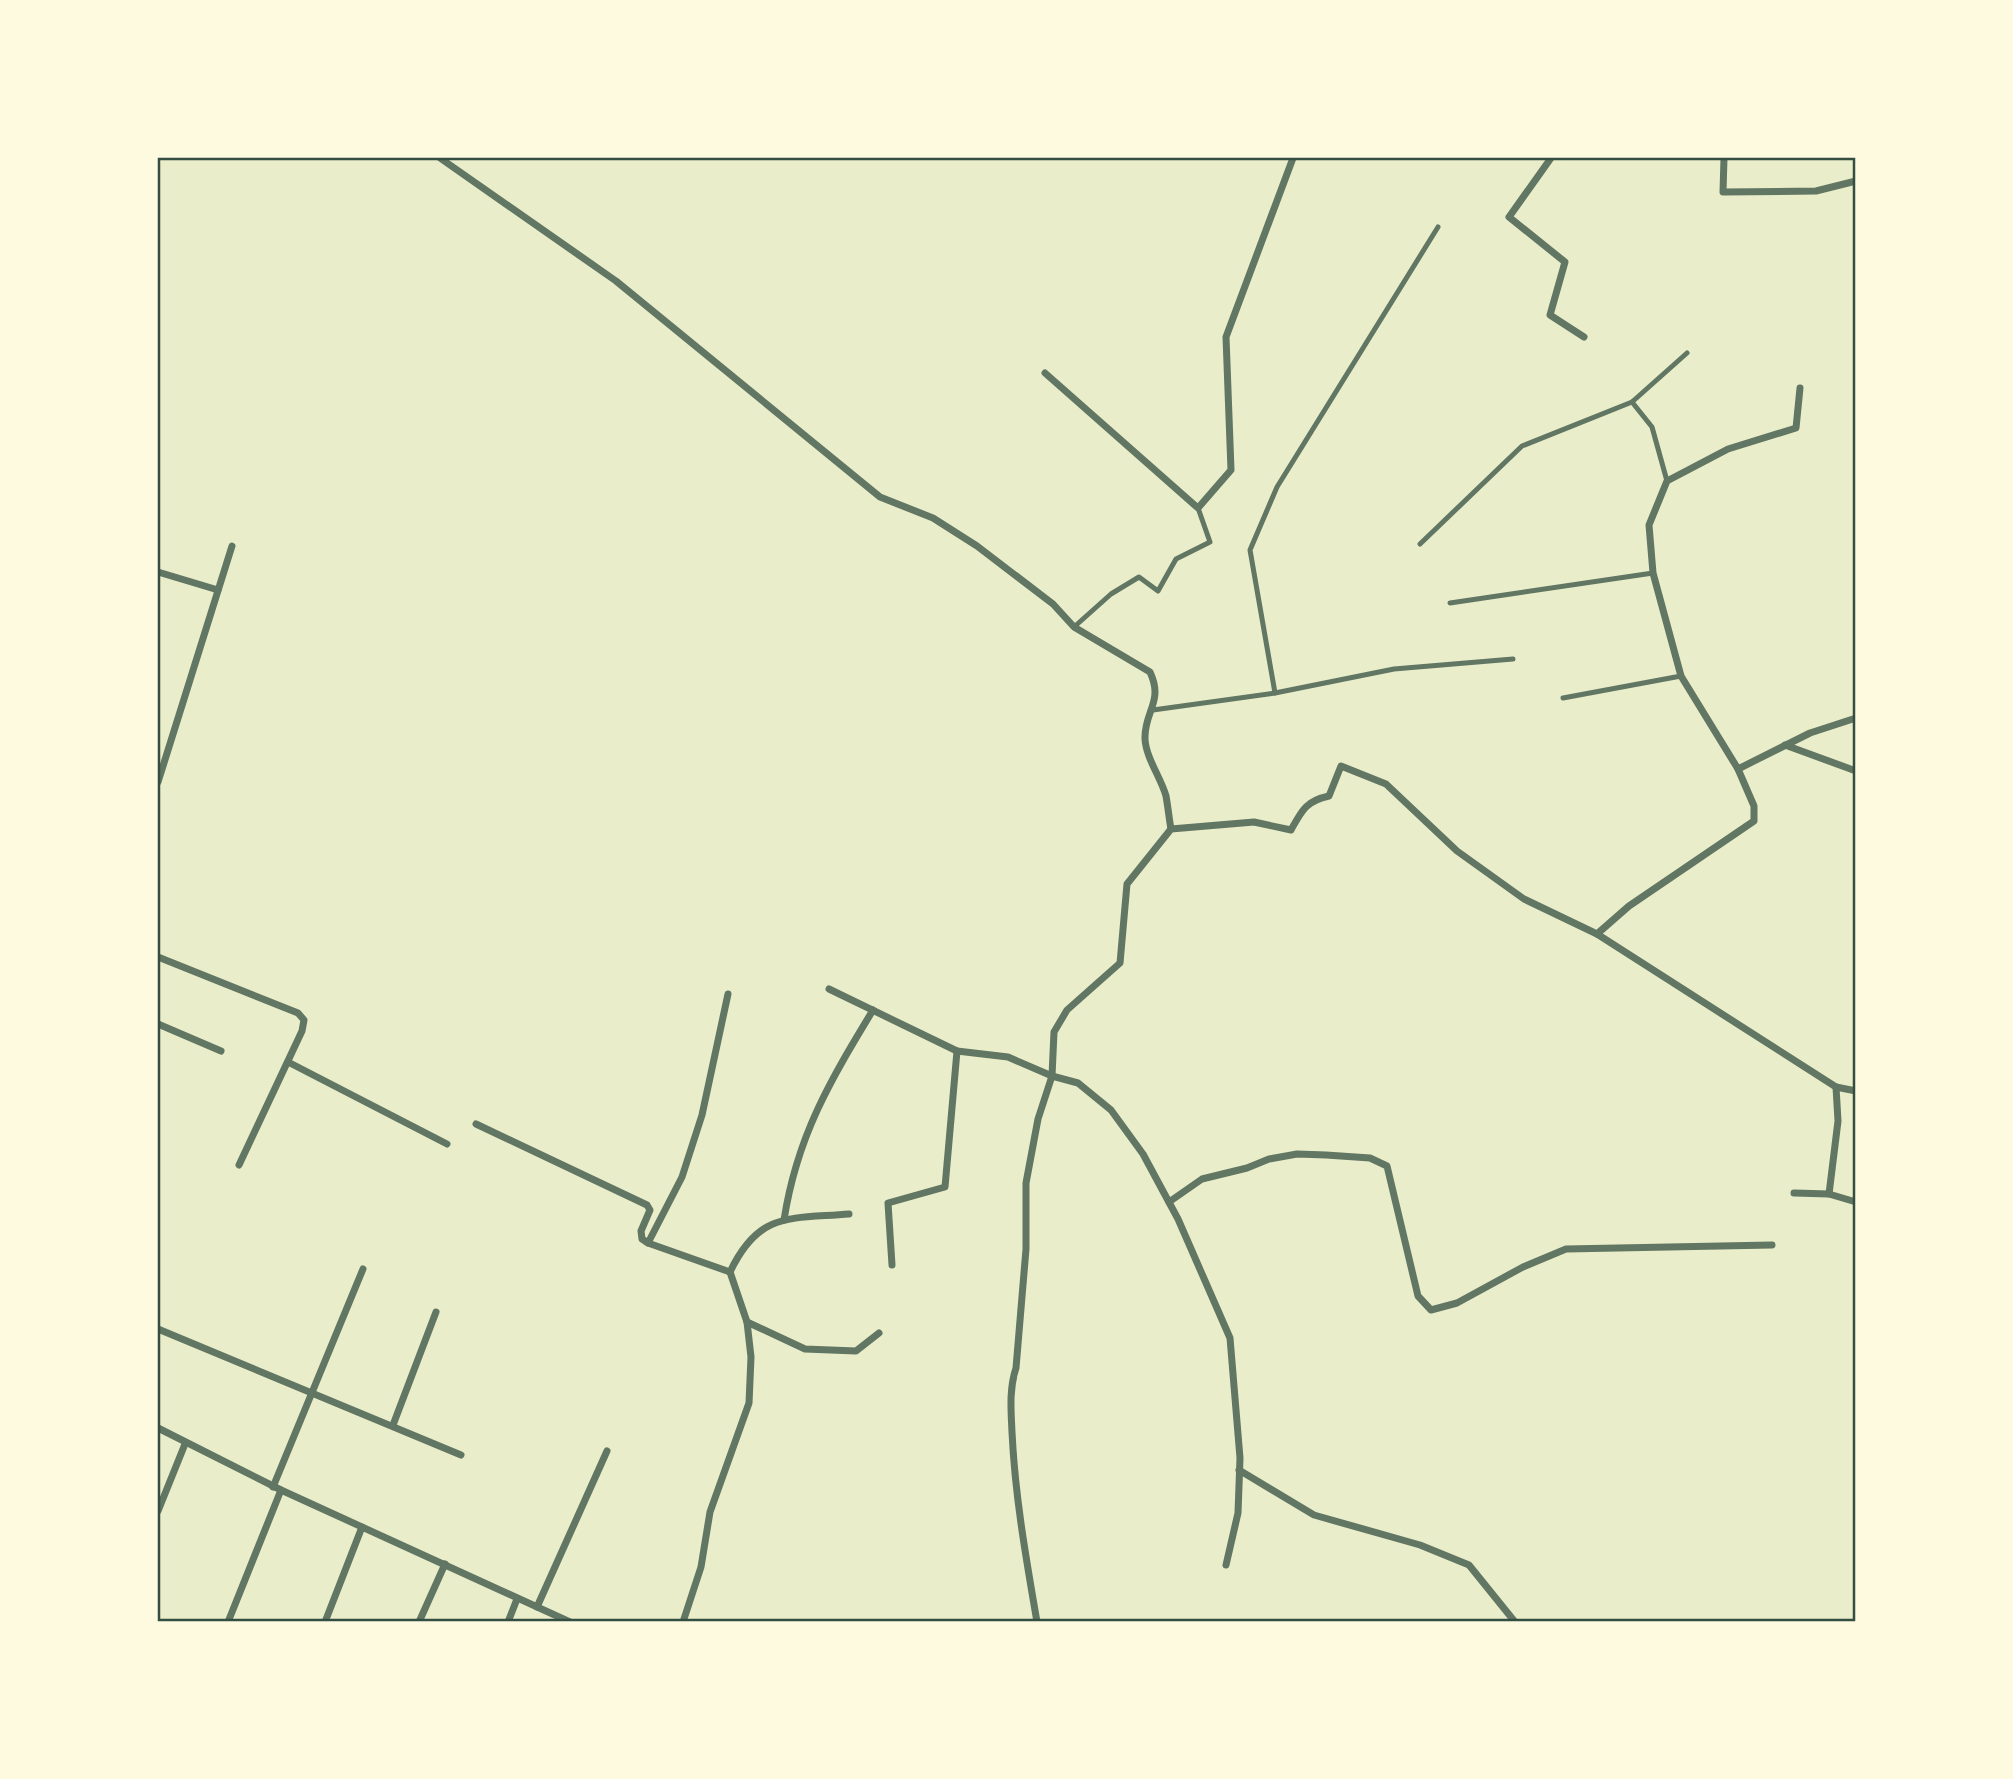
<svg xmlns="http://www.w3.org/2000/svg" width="2013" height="1779" font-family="'IBM Plex Sans',sans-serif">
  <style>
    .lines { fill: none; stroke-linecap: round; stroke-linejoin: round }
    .service { stroke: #617663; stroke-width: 5 }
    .minor { stroke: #617663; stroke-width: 7 }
    .neatline { fill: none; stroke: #344e41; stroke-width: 2.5 }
  </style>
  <rect width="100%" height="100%" fill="#e9edc9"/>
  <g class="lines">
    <g class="service">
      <path d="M1632 402 1652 427 1667 481"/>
      <path d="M1420 544 1522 446 1632 402 1687 353"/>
      <path d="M1450 603 1653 573"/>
      <path d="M1074 627 1111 594 1139 577 1158 591 1176 559 1210 542 1198 508"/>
      <path d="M1275 693 1250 550 1277 487 1438 227"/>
      <path d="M1563 698 1681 676"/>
      <path d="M1153 710 1275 693 1394 669 1513 659"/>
    </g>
    <g class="minor">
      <path d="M440 158 616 281 880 497 933 518 977 546 1053 604 1074 627 1150 672C1164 702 1144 711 1145 739 1146 758 1161 778 1166 796 1168 807 1169 818 1171 829"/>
      <path d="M1551 158 1509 217 1565 262 1550 315 1584 337"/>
      <path d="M1724 158 1723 192 1816 191 1856 181"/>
      <path d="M1045 373 1198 508 1231 470 1226 337 1293 158"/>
      <path d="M158 572 218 590"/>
      <path d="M1785 745 1856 771"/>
      <path d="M1738 769 1681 676 1653 573 1649 525 1667 481 1728 449 1796 428 1800 388"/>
      <path d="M158 782 232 546"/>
      <path d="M1597 934 1629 906 1754 821V806L1738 769 1810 733 1856 718"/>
      <path d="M158 957 298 1013 304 1020 302 1031 239 1165"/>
      <path d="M829 989 957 1051 1008 1057 1052 1076 1078 1083 1111 1110 1143 1154 1178 1219 1230 1338 1240 1458 1238 1513 1226 1565"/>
      <path d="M158 1024 221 1051"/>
      <path d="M288 1062 447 1144"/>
      <path d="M476 1124 647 1205 650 1210 641 1231 642 1239 648 1243 730 1272"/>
      <path d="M1794 1193 1829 1194 1856 1202"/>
      <path d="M1829 1194 1838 1121 1836 1087"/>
      <path d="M1169 1202 1202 1179 1247 1168 1269 1159 1297 1154 1326 1155 1370 1158 1387 1166 1418 1296 1431 1310 1457 1303 1523 1267 1566 1249 1772 1245"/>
      <path d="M784 1220C797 1136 830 1081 873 1010"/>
      <path d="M648 1243 682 1177 702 1115 728 994"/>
      <path d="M892 1265 888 1203 945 1187 957 1051"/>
      <path d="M747 1322 805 1349 856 1351 879 1333"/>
      <path d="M158 1329 461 1455"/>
      <path d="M393 1425 436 1312"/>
      <path d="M158 1428 281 1490 570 1622"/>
      <path d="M1239 1470 1314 1515 1420 1545 1469 1565 1515 1622"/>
      <path d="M273 1487 363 1269"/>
      <path d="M158 1511 185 1444"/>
      <path d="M537 1607 607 1451"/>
      <path d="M228 1622 281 1490"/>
      <path d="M325 1622 362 1527"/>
      <path d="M419 1622 445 1564"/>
      <path d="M508 1622 517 1599"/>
      <path d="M683 1622 701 1567 710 1512 749 1403 751 1357 747 1322 730 1272C759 1211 790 1219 849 1214"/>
      <path d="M1037 1622C1026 1558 1015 1496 1012 1432 1011 1410 1009 1389 1016 1368L1026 1249V1183L1038 1119 1052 1076 1054 1032 1067 1010 1120 963 1127 884 1171 829 1254 822 1291 830C1302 810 1306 801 1329 796L1341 766 1386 784 1457 851 1524 899 1597 934 1836 1087 1856 1091"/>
    </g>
  </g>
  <rect width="2013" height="1779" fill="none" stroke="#fefae0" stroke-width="318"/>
  <rect x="159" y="159" width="1695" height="1461" class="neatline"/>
</svg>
